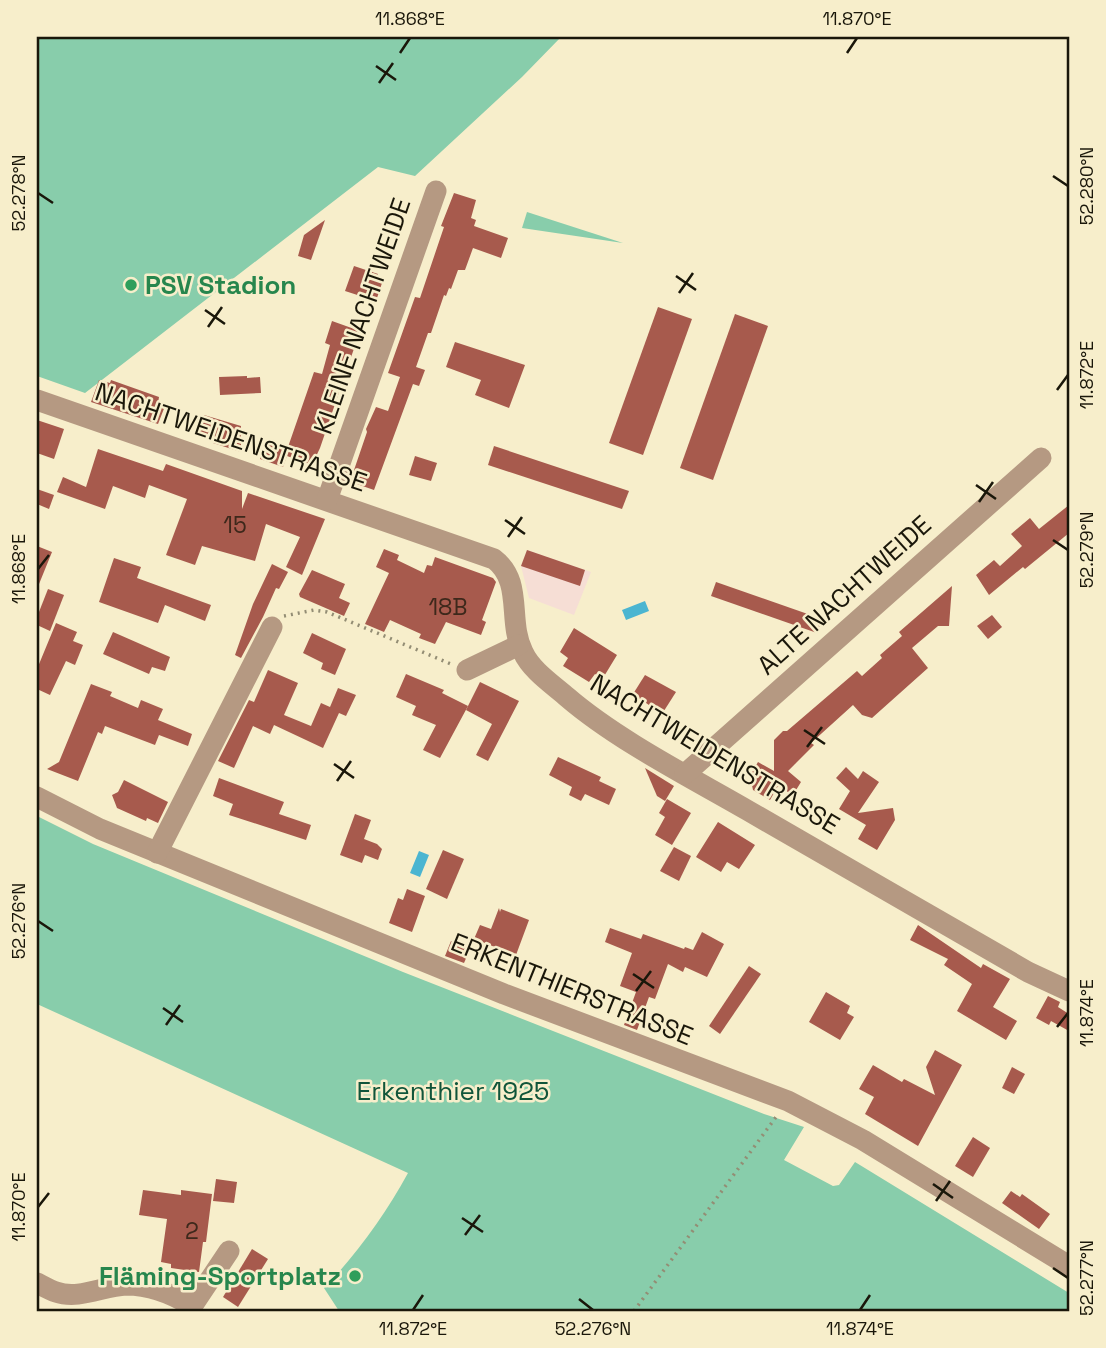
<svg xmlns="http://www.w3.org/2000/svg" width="1106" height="1348" font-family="'Space Grotesk',sans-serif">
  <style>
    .industrial { fill: #f6ded5 }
    .green { fill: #88cdab }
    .water { fill: #4bb5d1 }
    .building { fill: #a75a4d }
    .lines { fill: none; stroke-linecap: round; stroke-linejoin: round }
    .path { stroke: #938d74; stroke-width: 3.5; stroke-dasharray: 2 5; stroke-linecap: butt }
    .minor { stroke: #b59982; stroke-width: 21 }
    .ticks { fill: none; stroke: #1a170a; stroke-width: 2.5 }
    .leisure-dot { fill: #2e9e5b; stroke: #f7eecb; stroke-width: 2.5 }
    .labels { text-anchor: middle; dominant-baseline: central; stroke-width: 5; stroke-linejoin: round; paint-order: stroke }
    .number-label { font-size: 23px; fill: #3d281b }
    .leisure-label { font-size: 26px; font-weight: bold; fill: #27864d; stroke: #f7eecb; text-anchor: start }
    .street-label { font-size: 26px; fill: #1a170a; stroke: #f7eecb }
    .park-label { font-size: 26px; fill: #10553a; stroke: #f7eecb }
    .neatline { fill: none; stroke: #1a170a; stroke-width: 2.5 }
    .ticks-label { font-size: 18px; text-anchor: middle; fill: #1a170a }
  </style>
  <rect width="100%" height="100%" fill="#f7eecb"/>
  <path class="industrial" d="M527 550 591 572 574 615 529 598 521 566Z"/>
  <g class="green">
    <path d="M37 37H561L522 77 415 176 378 167 85 393 37 376Z"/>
    <path d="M527 212 623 243 522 228Z"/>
    <path d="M37 816 93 844 403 972 764 1114 804 1127 784 1160 833 1186 839 1185 855 1162 1069 1293V1311H339L324 1288C357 1254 385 1215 408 1173L37 1004Z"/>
  </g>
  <g class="water">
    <path d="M645 601 649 611 626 620 622 610Z"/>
    <path d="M419 851 429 855 420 877 410 873Z"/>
  </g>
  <g class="building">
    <path d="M454 193 476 200 471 218 476 220 474 226 508 238 501 258 473 248 465 270H458L451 289 449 288 446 296 444 295 431 333H428L416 367 425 370 419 386 413 384 374 490 351 482 353 473 367 432 366 429 376 407 388 411 400 377 388 373 415 297 420 298 444 227 441 226Z"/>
    <path d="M325 220 311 260 298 256 304 235Z"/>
    <path d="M354 266 378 274 377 278 383 280 376 301 345 291Z"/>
    <path d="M658 307 692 319 643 455 609 443Z"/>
    <path d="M735 314 768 326 713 480 680 468Z"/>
    <path d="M332 321 360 331 320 448 312 465 287 456 283 467 260 459 267 439 288 447 314 372 322 374 330 345 325 343Z"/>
    <path d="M455 342 525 365 509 408 475 395 481 380 446 367Z"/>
    <path d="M247 376V378L260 377 261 393 220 395 219 377Z"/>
    <path d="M99 380 110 383 111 380 159 397 158 403 165 406 158 424 91 402Z"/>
    <path d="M204 415 241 426V452L213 443 214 440 198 436Z"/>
    <path d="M37 420 64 429 54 459 37 453Z"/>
    <path d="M494 446 629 491 622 509 488 465Z"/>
    <path d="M98 449 163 471 166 464 242 491V509L248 493 325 519 302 575 286 567 300 537 266 524 255 561 202 546 195 565 166 555 187 499 149 485 145 498 113 486 105 509 57 492 63 477 86 487Z"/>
    <path d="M415 456 437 463 431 481 409 475Z"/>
    <path d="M37 489 54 495 49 509 37 504Z"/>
    <path d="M1069 505V533L1025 569 1023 567 989 595 976 575 994 560 1000 566 1022 546 1011 534 1030 518 1039 529Z"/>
    <path d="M37 546 52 552 37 589Z"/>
    <path d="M384 549 399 555 397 560 424 573 427 565 432 566 435 557 493 578 496 582 482 620 486 622 481 635 446 622 435 644 419 638 421 634 390 620 384 632 365 624 389 573 376 567Z"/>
    <path d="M527 550 585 570 580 586 521 566Z"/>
    <path d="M114 558 141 567 137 578 211 605 205 621 165 605 158 623 99 602Z"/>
    <path d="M272 564 288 572 279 589 276 588 263 617 241 658 235 655 253 604Z"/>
    <path d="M312 570 345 584 339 598 350 603 344 616 300 597 299 594Z"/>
    <path d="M716 582 822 619 817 633 711 596Z"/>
    <path d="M952 586 949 626H938L912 648 928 668 872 718 862 715 853 705 811 743 814 745 788 771 801 782 793 795 778 786 770 800 753 790 750 776 758 762 774 771V740L783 731H787L857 671 862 676 882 658 880 655 902 636 899 632Z"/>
    <path d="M48 589 64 595 50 631 37 625V617Z"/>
    <path d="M992 615 1002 627 988 639 977 626Z"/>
    <path d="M56 623 77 632 73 641 83 645 75 665 66 661 50 695 37 689V669Z"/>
    <path d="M574 628 617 655 603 678 595 674 589 682 563 666 568 658 560 652Z"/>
    <path d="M113 632 170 657 165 671 152 667 149 674 103 654Z"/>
    <path d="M312 633 346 649 335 675 321 669 323 663 303 653Z"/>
    <path d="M268 670 298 683 284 715 311 726 321 703 330 707 338 688 356 695 346 716 339 713 323 748 274 725 270 734 253 726 234 768 218 761 249 700 254 702Z"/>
    <path d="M406 674 444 690 442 693 468 706 440 758 423 750 436 725 412 715 416 706 396 697Z"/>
    <path d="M645 675 676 692 662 714 633 694Z"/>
    <path d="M480 682 519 701 488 761 476 755 492 724 466 710Z"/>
    <path d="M91 684 112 692 110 696 138 708 141 700 163 709 158 720 192 734 188 746 159 735 155 745 105 726 102 734 98 732 78 781 47 769 59 762Z"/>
    <path d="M558 757 601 777 599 781 616 789 609 805 585 794 581 801 569 795 572 787 549 775Z"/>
    <path d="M846 767 858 779 863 771 879 782 858 813 893 808 895 820 877 850 858 839 866 825 839 809 850 791 836 778Z"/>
    <path d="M645 768 674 786 665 801 657 796Z"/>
    <path d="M219 778 284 802 279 814 311 825 306 840 229 815 233 804 213 796Z"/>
    <path d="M124 780 168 802 158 823 147 818 146 821 117 808 112 795 118 792Z"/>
    <path d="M667 799 691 813 672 845 655 835 665 817 659 813Z"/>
    <path d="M355 814 371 820 364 839 377 844 382 849 378 860 365 855 362 863 340 855Z"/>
    <path d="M718 822 755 845 739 869 727 862 721 872 696 857Z"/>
    <path d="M674 847 691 856 679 881 660 871Z"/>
    <path d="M443 850 464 859 447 899 426 889Z"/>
    <path d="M407 889 425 896 412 932 389 923 398 898 403 900Z"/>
    <path d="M499 908 500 912 501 909 529 920 516 955 474 939 480 925 491 929Z"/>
    <path d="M918 925 981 968 983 964 1010 979 993 1007 1017 1021 1006 1040 957 1011 972 984 944 965 948 959 910 940Z"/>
    <path d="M610 928 641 939 643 934 684 949 685 947 693 950 702 932 724 944 707 977 685 967 683 972 668 964 655 999 649 997 637 1030 624 1025 636 992 620 986 632 953 605 942Z"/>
    <path d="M451 941 470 949 464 963 445 956Z"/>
    <path d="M749 966 761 974 720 1034 709 1026Z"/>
    <path d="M826 992 850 1006 847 1013 854 1017 840 1040 809 1022Z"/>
    <path d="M1048 996 1060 1002 1058 1007 1069 1014V1031L1051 1021 1049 1025 1036 1018Z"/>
    <path d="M935 1050 962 1065 918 1146 865 1114 874 1097 859 1089 873 1065 902 1082 904 1079 935 1095 926 1067Z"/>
    <path d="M1012 1067 1025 1074 1014 1094 1002 1088Z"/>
    <path d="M973 1137 990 1148 973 1177 955 1166Z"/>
    <path d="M216 1179 237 1182 234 1203 213 1201Z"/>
    <path d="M143 1190 181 1195V1190L212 1194 206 1242H203L199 1272 171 1268V1264L161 1262 167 1219 139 1215Z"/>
    <path d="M1011 1191 1020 1197 1022 1194 1050 1214 1039 1229 1002 1203Z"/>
    <path d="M252 1249 268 1259 238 1307 223 1297Z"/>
  </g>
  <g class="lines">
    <g class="path">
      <path d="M284 616 314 610 327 612 451 664"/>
      <path d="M634 1311 776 1117"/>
    </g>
    <g class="minor">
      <path d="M37 400 494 559C524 582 507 621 523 652 531 670 552 684 567 697 617 740 690 777 747 810 841 864 934 918 1028 972L1069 991"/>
      <path d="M327 500 436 191"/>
      <path d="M467 670 519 645"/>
      <path d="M685 774 1041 458"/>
      <path d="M37 797 100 829 504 994 788 1101 863 1140 1069 1266"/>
      <path d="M157 853 272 627"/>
      <path d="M37 1283C43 1286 50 1290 56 1292 79 1300 103 1286 126 1285 150 1285 171 1293 192 1306"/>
      <path d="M189 1311 229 1251"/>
    </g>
  </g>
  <path class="ticks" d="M400 53 410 38M847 53 857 38M376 66 396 80M379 83 393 63M1053 176 1068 186M38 193 53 203M676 276 696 290M679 293 693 273M205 310 225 324M208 327 222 307M1057 390 1068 375M976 485 996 499M979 502 993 482M505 520 525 534M508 537 522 517M1053 540 1068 550M38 569 49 555M804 730 825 744M807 747 822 727M334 764 354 778M337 781 351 761M38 921 53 931M633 974 654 988M636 991 651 971M163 1008 183 1022M166 1025 180 1005M1057 1027 1068 1013M933 1184 953 1198M936 1201 950 1181M38 1207 49 1193M462 1218 483 1232M465 1235 480 1215M1053 1268 1068 1278M579 1299 593 1310M413 1310 423 1295M860 1310 870 1295"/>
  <g class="leisure-dot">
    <circle cx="131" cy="285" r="7"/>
    <circle cx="355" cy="1276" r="7"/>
  </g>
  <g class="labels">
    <g class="number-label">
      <text x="235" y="525">15</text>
      <text x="448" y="607">18B</text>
      <text x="192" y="1231">2</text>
    </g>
    <g class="leisure-label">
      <text x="145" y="285">PSV Stadion</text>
      <text x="341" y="1276" text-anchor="end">Fläming-Sportplatz</text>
    </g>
    <g class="street-label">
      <text transform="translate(362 316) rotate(-71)">KLEINE NACHTWEIDE</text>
      <text transform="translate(231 437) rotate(19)">NACHTWEIDENSTRASSE</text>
      <text transform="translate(844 595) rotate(-42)">ALTE NACHTWEIDE</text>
      <text transform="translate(715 754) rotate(31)">NACHTWEIDENSTRASSE</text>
      <text transform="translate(572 989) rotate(22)">ERKENTHIERSTRASSE</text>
    </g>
    <g class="park-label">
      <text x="453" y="1091">Erkenthier 1925</text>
    </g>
  </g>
  <rect width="1106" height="1348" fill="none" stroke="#f7eecb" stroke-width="77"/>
  <rect x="38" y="38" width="1030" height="1272" class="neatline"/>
  <g class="ticks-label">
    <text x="410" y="25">11.868°E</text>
    <text x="857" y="25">11.870°E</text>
    <text transform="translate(1087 186) rotate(-90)" y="6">52.280°N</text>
    <text transform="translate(19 193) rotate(-90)" y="6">52.278°N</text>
    <text transform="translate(1087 375) rotate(-90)" y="6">11.872°E</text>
    <text transform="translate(1087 550) rotate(-90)" y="6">52.279°N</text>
    <text transform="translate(19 569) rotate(-90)" y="6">11.868°E</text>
    <text transform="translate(19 921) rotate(-90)" y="6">52.276°N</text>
    <text transform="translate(1087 1013) rotate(-90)" y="6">11.874°E</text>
    <text transform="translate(19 1207) rotate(-90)" y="6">11.870°E</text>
    <text transform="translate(1087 1278) rotate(-90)" y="6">52.277°N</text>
    <text x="413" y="1335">11.872°E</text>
    <text x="593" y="1335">52.276°N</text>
    <text x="860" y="1335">11.874°E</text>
  </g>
</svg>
